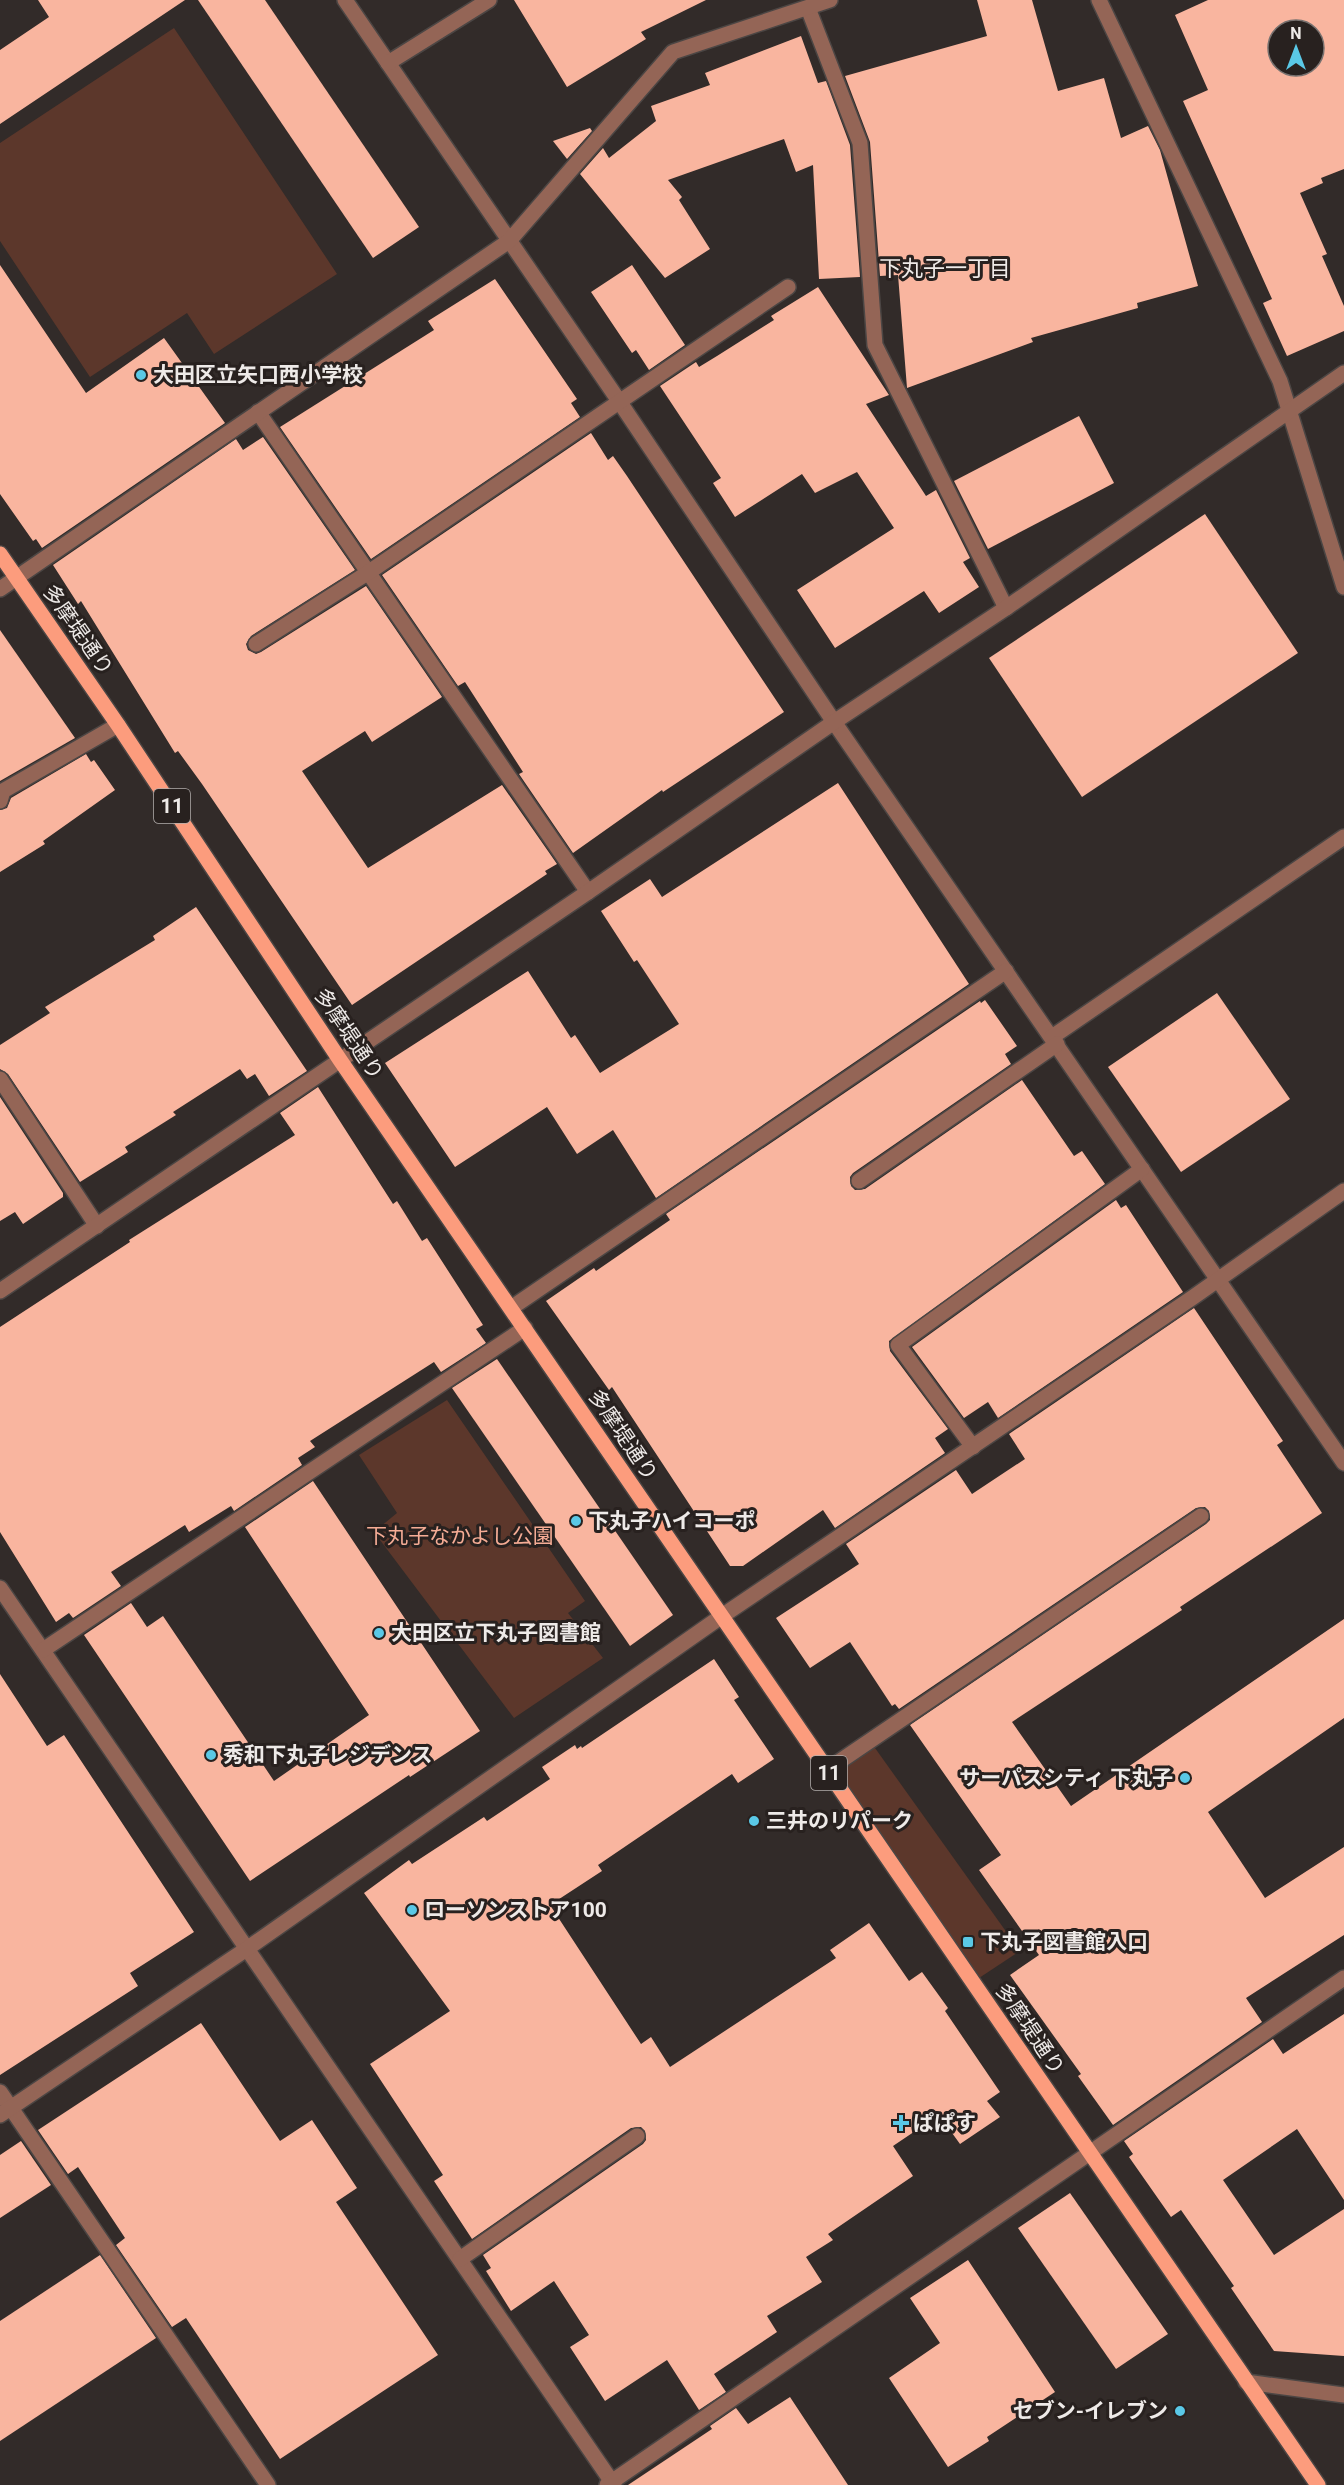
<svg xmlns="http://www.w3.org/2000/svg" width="1344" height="2485" font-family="Roboto,'Noto Sans JP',sans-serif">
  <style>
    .green { fill: #5c372b }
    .building { fill: #f9b59f; fill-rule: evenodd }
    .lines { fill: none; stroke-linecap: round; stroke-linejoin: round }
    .minor-casing { stroke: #4c4644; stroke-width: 18 }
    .major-casing { stroke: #4c4644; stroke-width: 18 }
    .minor { stroke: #946556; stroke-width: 15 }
    .major { stroke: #fc9c7d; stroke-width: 15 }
    .poi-dot { fill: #5ac8e6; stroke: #28211f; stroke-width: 2 }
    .labels { text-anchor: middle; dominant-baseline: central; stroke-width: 6; stroke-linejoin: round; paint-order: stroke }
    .shield { fill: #28211f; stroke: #b3aeac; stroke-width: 1.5 }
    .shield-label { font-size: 20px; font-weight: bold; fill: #eeeae8 }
    .poi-label { font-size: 21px; font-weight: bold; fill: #eeeae8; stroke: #28211f; text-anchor: start }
    .street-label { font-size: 21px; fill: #eeeae8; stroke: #28211f }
    .park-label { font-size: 21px; fill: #f5ac95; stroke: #28211f }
    .neighbourhood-label { font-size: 22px; fill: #eeeae8; stroke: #28211f }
  </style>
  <rect width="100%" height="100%" fill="#322b29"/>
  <g class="green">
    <path d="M174 28 337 274 214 354 187 313 90 377 0 241V143Z"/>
    <path d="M447 1400 585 1601 568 1613 603 1658 514 1718 374 1532 397 1513 359 1455Z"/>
    <path d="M870 1741 1020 1951 973 1982 827 1770Z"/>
  </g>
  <g class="building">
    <path d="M38 0H185L0 124V50L49 17Z"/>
    <path d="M198 0H265L419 227 373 258Z"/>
    <path d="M514 0H706L641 32 646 39 567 87Z"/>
    <path d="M977 0H1032L1058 91 1104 78 1121 138 1148 126 1160 150 1198 286 1137 303 1138 308 1031 338 1033 342 907 388 898 275 880 276 870 142 845 76 987 36Z"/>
    <path d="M1208 0H1344V169L1321 178 1323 183 1300 193 1327 254 1322 256 1344 306V331L1287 356 1263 303 1272 299 1183 101 1208 90 1175 15ZM1278 30H1314V66H1278Z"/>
    <path d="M801 36 818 83 826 81 850 145 860 277 819 279 813 165 796 172 784 139 668 180 682 197 679 200 710 249 665 278 580 174 603 148 609 158 656 121 651 106 710 85 705 73Z"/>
    <path d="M590 128 592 131 567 159 553 141Z"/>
    <path d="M0 265 86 393 164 338 225 423 42 548 36 539 33 541 0 494Z"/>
    <path d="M632 265 685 345 649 370 636 350 632 353 591 292Z"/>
    <path d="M495 279 577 399 571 403 580 417 371 559 280 427 434 330 428 321Z"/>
    <path d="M818 287 889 395 866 404 926 496 936 490 970 558 963 562 979 587 939 613 924 591 835 648 797 590 894 528 857 472 815 493 802 474 735 517 713 483 721 478 660 386 696 362 699 367 717 356 774 320 771 316Z"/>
    <path d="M1079 416 1114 483 988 549 954 481Z"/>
    <path d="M591 433 608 460 613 456 627 476 784 712 663 792 662 790 573 853 519 774 523 772 465 682 458 686 382 575Z"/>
    <path d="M263 437 355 570 251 636 246 644 248 650 256 654 261 652 366 586 442 697 372 742 365 731 302 771 368 868 502 785 557 864 545 871 547 874 352 1005 202 784 178 751 175 753 81 601 78 604 53 565 236 439 243 450Z"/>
    <path d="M1205 514 1298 653 1082 797 989 658Z"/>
    <path d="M0 630 75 738 0 781Z"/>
    <path d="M86 754 91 762 94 760 115 790 43 841 45 844 0 872V810L7 808 11 798Z"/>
    <path d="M838 783 969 984 656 1198 613 1130 577 1154 547 1107 455 1167 385 1063 528 971 571 1038 575 1035 600 1073 679 1024 637 960 634 962 601 911 650 879 662 897Z"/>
    <path d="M196 907 307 1071 269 1096 255 1074 247 1079 240 1069 173 1112 176 1115 125 1147 128 1152 80 1182 8 1074 0 1069V1045L50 1013 45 1007 155 940 153 936Z"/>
    <path d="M1217 993 1290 1099 1181 1172 1108 1067Z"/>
    <path d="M985 1000 1017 1046 1005 1054 1011 1064 853 1173 850 1177 851 1186 855 1190 865 1189 1022 1080 1074 1156 1082 1151 1105 1184 889 1341 890 1351 948 1429 935 1438 945 1453 835 1528 823 1510 743 1566H730L612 1387 609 1390 546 1301 594 1268 596 1271 670 1220 666 1214 980 1001 981 1003Z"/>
    <path d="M318 1087 393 1204 397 1201 422 1241 427 1238 483 1325 476 1329 486 1343 441 1372 434 1362 310 1441 315 1447 298 1458 302 1465 234 1511 231 1506 189 1532 185 1525 111 1572 121 1586 73 1618 69 1613 56 1622 0 1532V1327L130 1242 129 1240 295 1135 280 1113Z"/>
    <path d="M0 1097 63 1193V1197L23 1224 15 1212 0 1221Z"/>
    <path d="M1116 1200 1121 1208 1126 1205 1183 1292 998 1418 988 1402 964 1418 912 1347Z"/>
    <path d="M1194 1308 1283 1441 1277 1445 1322 1513 1180 1607 1182 1610 1012 1722 1071 1806 1344 1619V1718L1208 1812 1265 1898 1344 1847V1935L1246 1998 1262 2022 1113 2125 1078 2076 1081 2074 1010 1975 1039 1955 979 1870 1001 1855 910 1725 1206 1524 1210 1520 1209 1511 1205 1507 1196 1508 899 1709 895 1704 892 1706 850 1642 810 1668 776 1618 859 1564 846 1544 956 1470 972 1494 1025 1459 1009 1434Z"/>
    <path d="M497 1359 673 1615 630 1646 452 1388Z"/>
    <path d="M313 1481 480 1731 410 1777 409 1775 250 1881 84 1635 131 1603 147 1627 163 1616 274 1781 369 1715 245 1527Z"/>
    <path d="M714 1659 739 1697 734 1700 774 1759 738 1783 732 1774 598 1865 602 1871 550 1905 641 2044 651 2037 670 2067 836 1958 830 1950 869 1923 909 1981 922 1972 948 2008 945 2011 1000 2092 987 2101 1000 2117 960 2144 939 2115 893 2146 913 2176 828 2234 833 2240 806 2257 822 2282 767 2316 777 2332 714 2374 726 2392 699 2410 667 2360 605 2401 570 2347 589 2335 554 2281 511 2311 486 2271 491 2268 483 2255 643 2144 646 2140 645 2131 641 2127 631 2128 472 2239 434 2181 443 2175 370 2064 450 2011 364 1893 409 1860 412 1864 484 1817 487 1821 550 1779 542 1767 575 1745 577 1749 581 1746 582 1748Z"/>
    <path d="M0 1674 47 1746 64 1735 194 1932 130 1973 138 1986 0 2075Z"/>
    <path d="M1344 2014V2200L1297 2129 1223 2180 1274 2255 1344 2209V2356L1274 2351 1231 2288 1234 2286 1181 2210 1171 2217 1129 2157 1133 2154 1124 2141 1273 2039 1283 2054Z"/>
    <path d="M201 2023 280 2141 312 2120 357 2188 336 2202 438 2355 280 2459 186 2318 172 2327 116 2245 125 2238 78 2167 68 2174 38 2130Z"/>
    <path d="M21 2141 51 2185 0 2218V2155Z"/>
    <path d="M1070 2193 1168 2334 1116 2369 1018 2228Z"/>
    <path d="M100 2255 156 2338 0 2441V2321Z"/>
    <path d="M968 2260 1055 2392 987 2437 989 2441 948 2467 889 2378 940 2343 910 2298Z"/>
    <path d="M790 2397 848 2485H628L712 2429 710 2426 736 2408 748 2424Z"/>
  </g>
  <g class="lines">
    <defs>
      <g id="minor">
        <path d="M345 0 619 401 834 722 1344 1463"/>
        <path d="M1099 0 1280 381 1344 587"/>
        <path d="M808 8 860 143 875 345 1006 608"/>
        <path d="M388 63 489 0"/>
        <path d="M258 412 588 892"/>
        <path d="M0 589 509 241 673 52 830 0"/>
        <path d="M256 644 369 572 788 287"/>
        <path d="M0 801 3 791 118 725"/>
        <path d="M1052 1037 1344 837"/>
        <path d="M0 1079 97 1226"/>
        <path d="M859 1181 1057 1044"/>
        <path d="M0 1291 588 892 834 722 1006 608 1344 373"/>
        <path d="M511 1308 1006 971"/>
        <path d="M973 1447 898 1345 1142 1169"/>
        <path d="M0 1588 614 2485"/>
        <path d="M43 1650 525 1328"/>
        <path d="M827 1770 1201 1516"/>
        <path d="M0 2092 268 2485"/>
        <path d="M0 2115 248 1948 722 1616 1192 1298 1344 1191"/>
        <path d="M460 2259 637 2136"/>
        <path d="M1246 2382 1344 2395"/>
        <path d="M607 2485 1344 1978"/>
      </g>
      <path id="major" d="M0 554 118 725 340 1060 1318 2485"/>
    </defs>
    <use href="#minor" class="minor-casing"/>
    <use href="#major" class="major-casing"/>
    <use href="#minor" class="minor"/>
    <use href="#major" class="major"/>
  </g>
  <g class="poi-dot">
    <circle cx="141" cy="375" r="6"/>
    <circle cx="576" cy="1521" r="6"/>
    <circle cx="379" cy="1633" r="6"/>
    <circle cx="211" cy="1755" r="6"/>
    <circle cx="1185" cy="1778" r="6"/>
    <circle cx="754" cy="1821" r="6"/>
    <circle cx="412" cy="1910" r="6"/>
    <rect x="962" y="1936" width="12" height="12" rx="3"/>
    <path d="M898 2114h6v6h6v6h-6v6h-6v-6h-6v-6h6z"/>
    <circle cx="1180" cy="2411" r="6"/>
  </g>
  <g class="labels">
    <g class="shield">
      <rect x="154" y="789" width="36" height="34" rx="4.5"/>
      <rect x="811" y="1756" width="36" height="34" rx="4.5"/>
    </g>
    <g class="shield-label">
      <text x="172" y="806">11</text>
      <text x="829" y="1773">11</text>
    </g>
    <g class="poi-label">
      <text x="153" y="375">大田区立矢口西小学校</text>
      <text x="588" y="1521">下丸子ハイコーポ</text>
      <text x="391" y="1633">大田区立下丸子図書館</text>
      <text x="223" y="1755">秀和下丸子レジデンス</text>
      <text x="1173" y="1778" text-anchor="end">サーパスシティ 下丸子</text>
      <text x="766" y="1821">三井のリパーク</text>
      <text x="424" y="1910">ローソンストア100</text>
      <text x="980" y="1942">下丸子図書館入口</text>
      <text x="913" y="2123">ぱぱす</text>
      <text x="1168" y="2411" text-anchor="end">セブン-イレブン</text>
    </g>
    <g class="street-label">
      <text transform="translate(78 630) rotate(55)">多摩堤通り</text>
      <text transform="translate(349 1034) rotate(56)">多摩堤通り</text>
      <text transform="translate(623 1435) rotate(56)">多摩堤通り</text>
      <text transform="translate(1030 2029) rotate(56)">多摩堤通り</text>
    </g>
    <g class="park-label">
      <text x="460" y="1536">下丸子なかよし公園</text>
    </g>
    <g class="neighbourhood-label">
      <text x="945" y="268">下丸子一丁目</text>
    </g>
  </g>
  <g transform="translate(1296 48)"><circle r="28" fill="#28211f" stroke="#77716f" stroke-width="1.5"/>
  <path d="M0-4.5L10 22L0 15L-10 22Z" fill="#5ac8e6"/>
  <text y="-9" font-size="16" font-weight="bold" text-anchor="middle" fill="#eeeae8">N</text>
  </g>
</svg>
